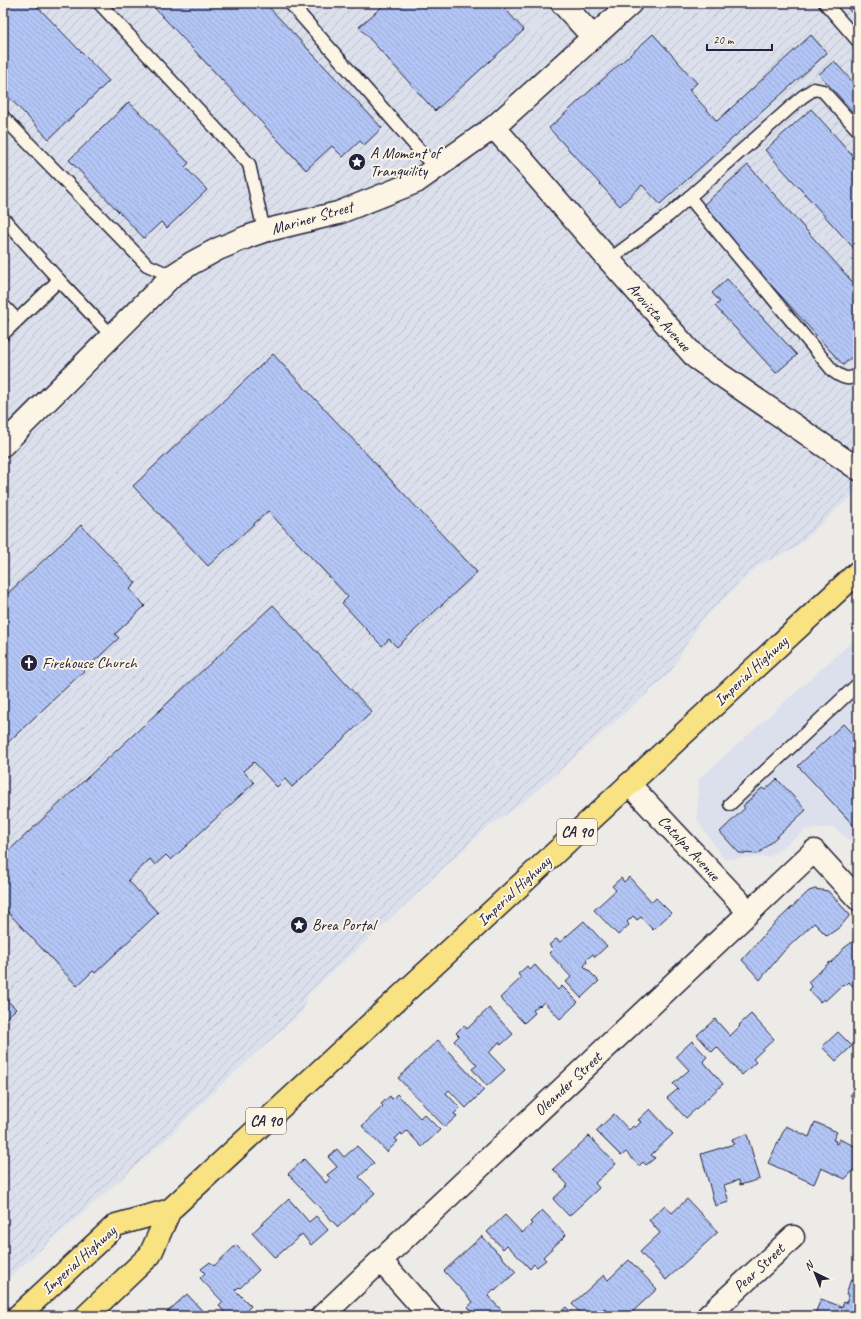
<svg xmlns="http://www.w3.org/2000/svg" width="861" height="1319" font-family="Caveat,sans-serif">
  <style>
    .built { fill: #dbe0ec }
    .industrial { fill: url(#industrial-furrows) }
    .building { fill: url(#building-back-hatch); stroke: #22223b }
    .lines { fill: none; stroke-linecap: round; stroke-linejoin: round }
    .lane-casing { stroke: #22223b; stroke-width: 15 }
    .street-casing { stroke: #22223b; stroke-width: 25 }
    .primary-casing { stroke: #22223b; stroke-width: 25 }
    .lane { stroke: #fcf5e5; stroke-width: 12 }
    .street { stroke: #fcf5e5; stroke-width: 22 }
    .primary { stroke: #f8e281; stroke-width: 22 }
    .labels { text-anchor: middle; dominant-baseline: central; stroke-width: 4; stroke-linejoin: round; paint-order: stroke }
    .shield { fill: #fcf5e5; stroke: #63616e; stroke-width: 1 }
    .shield-label { font-size: 15px; font-weight: bold; fill: #22223b }
    .poi-label { font-size: 16px; fill: #22223b; stroke: #fcf5e5; text-anchor: start }
    .street-label { font-size: 16px; fill: #22223b; stroke: #fcf5e5 }
  </style>
  <defs>
    <pattern id="industrial-furrows" width="10" height="10" patternUnits="userSpaceOnUse"><rect width="10" height="10" fill="#dbe0ec"/><path d="M-1 1l2-2M0 10L10 0M9 11l2-2" fill="none" stroke="#bcc0cb"/></pattern>
    <pattern id="building-back-hatch" width="6" height="6" patternUnits="userSpaceOnUse"><rect width="6" height="6" fill="#b2c5f5"/><path d="M-1 5l2 2M0 0l6 6M5-1l2 2" fill="none" stroke="#99a9d3"/></pattern>
  </defs>
  <rect width="100%" height="100%" fill="#edebe8"/>
  <filter id="ink" filterUnits="userSpaceOnUse"><feTurbulence type="fractalNoise" baseFrequency=".025" numOctaves="2"/><feDisplacementMap in="SourceGraphic" scale="8" xChannelSelector="R" yChannelSelector="G"/><feConvolveMatrix kernelMatrix="1 2 1 2 8 2 1 2 1" color-interpolation-filters="sRGB"/></filter>
  <g filter="url(#ink)">
    <path class="built" d="M858 636V848L833 827 806 830 769 857 724 859 697 820 699 779Z"/>
    <path class="industrial" d="M3 3H858V490L794 549 759 565 699 623 670 673 530 797 484 830 385 924 308 994 303 1011 221 1085 163 1142 3 1283Z"/>
    <g class="building">
      <path d="M4 3H34L109 81 49 139 3 91V4Z"/>
      <path d="M150 3H265L382 128 364 145 360 141 343 157 332 146 306 170Z"/>
      <path d="M386 3H500L524 30 435 111 359 27Z"/>
      <path d="M843 3H858V20Z"/>
      <path d="M653 34 697 83 689 90 717 121 811 35 827 53 660 204 642 185 620 206 549 128Z"/>
      <path d="M834 61 858 88V118L819 74Z"/>
      <path d="M129 102 189 163 185 167 207 190 167 228 161 222 144 238 69 160Z"/>
      <path d="M811 109 858 161V253L765 150Z"/>
      <path d="M748 165 858 288V351L843 365 701 207Z"/>
      <path d="M727 279 797 355 776 373 715 306 720 302 712 293Z"/>
      <path d="M273 354 477 572 397 647 389 639 382 646 342 603 348 597 268 511 208 566 133 486Z"/>
      <path d="M81 525 136 583 130 589 145 606 115 634 119 638 3 747V598Z"/>
      <path d="M273 605 372 712 292 787 285 779 277 787 254 762 243 771 254 783 171 860 166 855 155 865 150 859 128 880 158 913 95 973 93 971 77 986 3 907V856Z"/>
      <path d="M843 724 858 740V830L798 766Z"/>
      <path d="M777 779 806 810 758 854 739 853 720 832 745 808 743 806 762 788 765 790Z"/>
      <path d="M629 877 652 902 656 898 671 913 653 930 641 917 637 920 633 916 627 922 629 925 618 935 594 910 616 890 612 886 621 878 624 882Z"/>
      <path d="M815 889 828 891 850 915 840 927 827 936 814 923 784 951 760 980 742 960 771 927 809 891Z"/>
      <path d="M584 921 607 946 595 957 593 954 586 960 587 962 584 966 599 981 581 998 566 982 571 977 549 953 553 949 549 945 556 939 560 942Z"/>
      <path d="M855 940 858 943V992L849 982 845 986 843 984 825 1001 824 999 820 1002 809 990 812 987 808 982 830 962 831 963 844 948Z"/>
      <path d="M535 965 558 990 562 986 578 1002 560 1019 544 1002 540 1006 539 1005 533 1010 535 1013 524 1023 500 998 521 978 518 974 527 966 530 970Z"/>
      <path d="M3 996 16 1009 3 1021Z"/>
      <path d="M489 1008 513 1034 501 1045 499 1042 489 1053 505 1070 487 1086 472 1069 477 1065 454 1041 459 1036 456 1033 464 1025 467 1029Z"/>
      <path d="M751 1014 774 1039 753 1059 756 1062 742 1075 717 1047 712 1052 697 1035 715 1019 730 1036 740 1026 739 1025Z"/>
      <path d="M838 1032 852 1046 836 1061 822 1047Z"/>
      <path d="M438 1040 484 1090 466 1108 449 1090 446 1093 460 1108 454 1114 457 1116 445 1127 398 1078Z"/>
      <path d="M692 1041 707 1057 703 1061 723 1084 686 1118 667 1098 678 1089 673 1084 689 1070 676 1056Z"/>
      <path d="M858 1088V1104L850 1095Z"/>
      <path d="M397 1094 420 1118 424 1114 440 1130 422 1147 407 1131 402 1135 401 1133 395 1139 398 1141 387 1152 362 1126 383 1106 381 1104 390 1096 392 1099Z"/>
      <path d="M650 1109 673 1134 651 1155 655 1158 646 1165 643 1162 639 1166 626 1152 621 1156 596 1131 614 1114 629 1130 633 1126 635 1128 641 1122 638 1120Z"/>
      <path d="M815 1122 837 1132 833 1140 836 1141 835 1143 837 1144 839 1139 857 1147 855 1152 858 1154V1166L845 1179 821 1168 814 1184 768 1163 786 1126 809 1137Z"/>
      <path d="M747 1134 760 1179 740 1185 739 1180 724 1185 729 1202 715 1206 701 1154 734 1144 732 1139Z"/>
      <path d="M589 1136 616 1164 595 1183 599 1188 569 1216 553 1199 568 1185 553 1169Z"/>
      <path d="M357 1146 374 1163 359 1177 375 1193 338 1227 288 1174 304 1159 326 1183 330 1178 327 1175 337 1167 328 1157 337 1149 344 1157Z"/>
      <path d="M289 1199 309 1222 316 1216 328 1230 311 1245 302 1234 275 1258 252 1233Z"/>
      <path d="M687 1199 718 1232 666 1280 640 1252 660 1233 649 1220 665 1205 672 1213Z"/>
      <path d="M542 1210 566 1235 543 1257 546 1260 537 1267 534 1264 530 1269 507 1245 503 1249 487 1232 505 1215 522 1233 532 1224 530 1222Z"/>
      <path d="M482 1236 516 1272 495 1291 494 1290 488 1296 507 1316H476L468 1307 473 1302 444 1271Z"/>
      <path d="M236 1245 259 1270 240 1288 239 1287 235 1290 251 1306 241 1316H228L219 1306 223 1302 200 1278 205 1273 201 1269 210 1262 214 1266Z"/>
      <path d="M629 1260 657 1289 628 1316H611L604 1308 596 1316H583L572 1304 604 1275 608 1280Z"/>
      <path d="M851 1279 858 1282V1316H814L821 1299 842 1307 844 1302 846 1303 849 1295 846 1294Z"/>
      <path d="M187 1294 207 1316H163Z"/>
      <path d="M566 1307 575 1316H556Z"/>
    </g>
    <g class="lines">
      <defs>
        <g id="lane">
          <path d="M99 3 249 164 264 231"/>
          <path d="M290 3 435 168"/>
          <path d="M825 3 858 41"/>
          <path d="M3 117 147 265 172 276"/>
          <path d="M689 197 833 371C841 377 849 382 858 374"/>
          <path d="M3 218 59 280"/>
          <path d="M609 260 669 215 802 97 814 89 823 91 858 130"/>
          <path d="M3 305 17 320"/>
          <path d="M3 334 59 280 112 336"/>
          <path d="M730 804 856 686 858 688"/>
        </g>
        <g id="street">
          <path d="M562 3 593 37"/>
          <path d="M494 127 609 260 696 358 858 469"/>
          <path d="M3 445 172 276 192 263 218 249 247 237 264 231 338 213 416 182 494 127 631 3"/>
          <path d="M629 784 749 912"/>
          <path d="M381 1261 430 1316"/>
          <path d="M322 1316 814 851 858 899"/>
          <path d="M708 1316 793 1237"/>
        </g>
        <g id="primary">
          <path d="M18 1316 116 1225 170 1210"/>
          <path d="M86 1316 150 1255 170 1210 858 572"/>
        </g>
      </defs>
      <use href="#lane" class="lane-casing"/>
      <use href="#street" class="street-casing"/>
      <use href="#primary" class="primary-casing"/>
      <use href="#lane" class="lane"/>
      <use href="#street" class="street"/>
      <use href="#primary" class="primary"/>
    </g>
  </g>
  <defs>
    <symbol id="sight-disc" viewBox="-11 -11 22 22"><circle r="9.5" fill="#22223b" stroke="#fcf5e5"/><path d="M0-6L1.8-2.2L6-1.7L2.9 1.2L3.7 5.4L0 3.3L-3.7 5.4L-2.9 1.2L-6-1.7L-1.8-2.2Z" fill="#fff"/></symbol>
    <symbol id="church-disc" viewBox="-11 -11 22 22"><circle r="9.5" fill="#22223b" stroke="#fcf5e5"/><path d="M-1.2-6h2.4v3.5h3.3v2.4h-3.3V6h-2.4V-.1h-3.3v-2.4h3.3Z" fill="#fff"/></symbol>
  </defs>
  <g fill-rule="evenodd">
    <use href="#sight-disc" x="347" y="152" width="20" height="20"/>
    <use href="#church-disc" x="19" y="653" width="20" height="20"/>
    <use href="#sight-disc" x="289" y="915" width="20" height="20"/>
  </g>
  <g class="labels">
    <g class="shield">
      <rect x="557" y="819" width="40" height="26" rx="3"/>
      <rect x="246" y="1108" width="40" height="26" rx="3"/>
    </g>
    <g class="shield-label">
      <text x="577" y="832">CA 90</text>
      <text x="266" y="1121">CA 90</text>
    </g>
    <g class="poi-label">
      <text x="370" y="153">A Moment of<tspan x="370" dy="18">Tranquility</tspan></text>
      <text x="42" y="663">Firehouse Church</text>
      <text x="312" y="925">Brea Portal</text>
    </g>
    <g class="street-label">
      <text transform="translate(312 218) rotate(-16)">Mariner Street</text>
      <text transform="translate(659 317) rotate(48)">Arovista Avenue</text>
      <text transform="translate(751 671) rotate(-43)">Imperial Highway</text>
      <text transform="translate(689 848) rotate(47)">Catalpa Avenue</text>
      <text transform="translate(514 891) rotate(-43)">Imperial Highway</text>
      <text transform="translate(568 1084) rotate(-43)">Oleander Street</text>
      <text transform="translate(79 1260) rotate(-42)">Imperial Highway</text>
      <text transform="translate(759 1268) rotate(-43)">Pear Street</text>
    </g>
  </g>
  <rect width="861" height="1319" fill="none" stroke="#fcf5e5" stroke-width="16"/>
  <rect x="8" y="8" width="845" height="1303" fill="none" stroke="#22223b" stroke-width="1.5" filter="url(#ink)"/>
  <g transform="translate(815 1273) rotate(317)" stroke="#fcf5e5" stroke-width="3" paint-order="stroke">
  <path d="M0-3L7 15L0 10L-7 15Z" fill="#22223b"/>
  <text y="-6" font-size="11" font-weight="bold" text-anchor="middle" fill="#22223b">N</text>
  </g>
  <path d="M707 44v6h65v-6" fill="none" stroke="#22223b" stroke-width="2"/>
  <text x="713" y="44" font-size="12" fill="#22223b" stroke="#fcf5e5" stroke-width="3" paint-order="stroke">20 m</text>
</svg>
